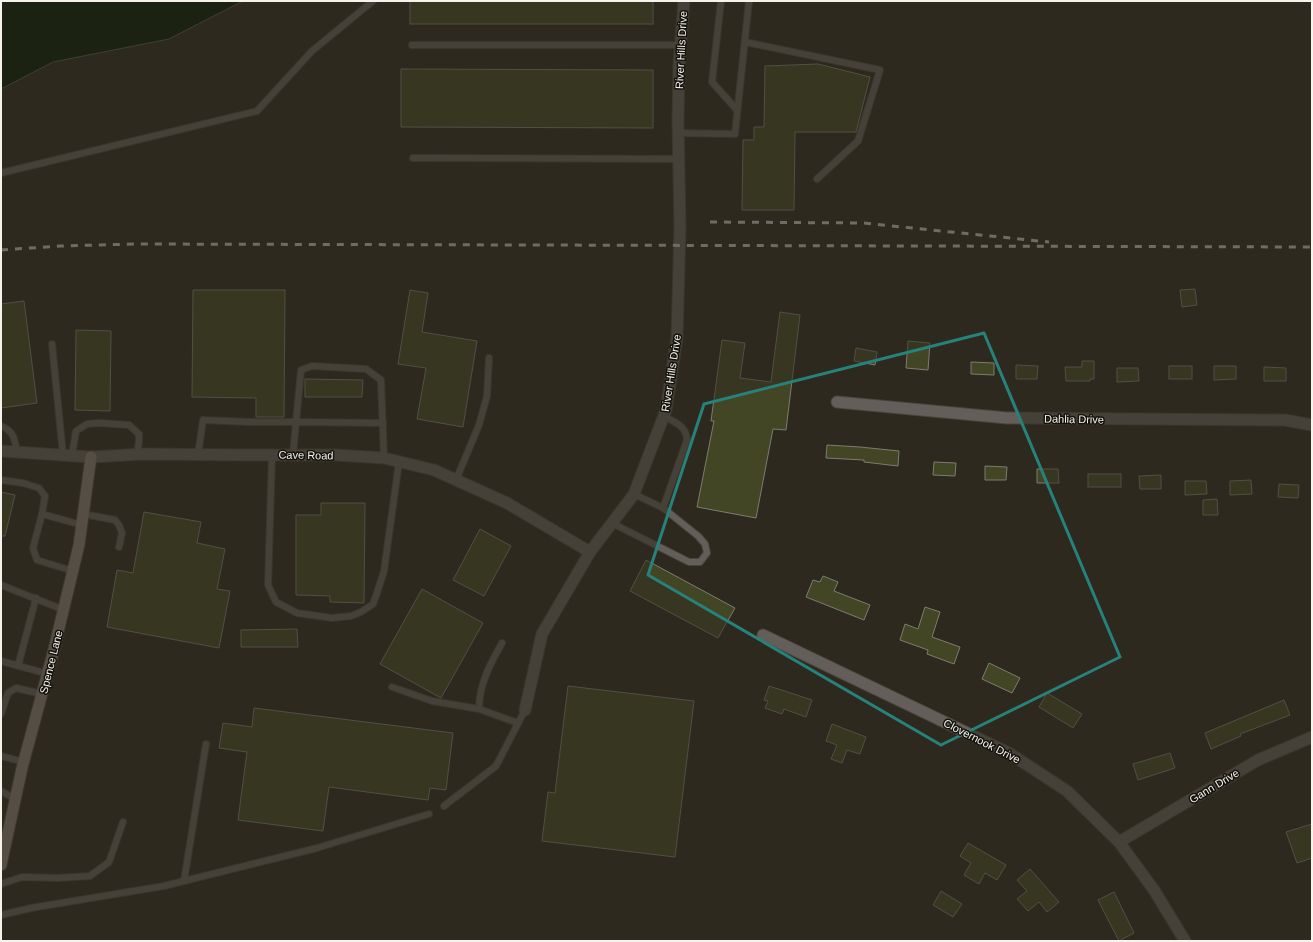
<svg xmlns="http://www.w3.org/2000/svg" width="1313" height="942" font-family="Helvetica,sans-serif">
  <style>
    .water { fill: #081a03; stroke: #4f5b49 }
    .building { fill: #434624; stroke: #7b7d70 }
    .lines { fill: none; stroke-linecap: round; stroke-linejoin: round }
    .service-casing { stroke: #4a453c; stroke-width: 8 }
    .minor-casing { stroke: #4a453c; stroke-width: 13 }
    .secondary-casing { stroke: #4a453c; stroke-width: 13 }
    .service { stroke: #635e5a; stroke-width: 6 }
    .minor { stroke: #635e5a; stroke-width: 11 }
    .secondary { stroke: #837b74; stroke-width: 11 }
    .rail { stroke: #bfbcb4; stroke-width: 3; stroke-dasharray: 7 7; stroke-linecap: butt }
    .marked { fill: none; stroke: #26827b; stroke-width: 3; stroke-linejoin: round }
    .labels { text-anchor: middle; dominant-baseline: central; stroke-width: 3; stroke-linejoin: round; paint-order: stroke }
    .street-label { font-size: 11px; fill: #f6f3ec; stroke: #14120d }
  </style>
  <rect width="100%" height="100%" fill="#2e291f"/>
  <path class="water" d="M1 1H243L169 39 53 62 1 89Z"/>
  <g class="building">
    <rect x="410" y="1" width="243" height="23"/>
    <path d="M818 64 870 77 856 132H795L794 210H742L743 140H754V127H764L765 66Z"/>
    <path d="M401 69 653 70V128L401 127Z"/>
    <path d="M1195 289 1197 305 1182 307 1180 290Z"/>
    <path d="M193 290H285L284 417H256V398L192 397Z"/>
    <path d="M410 290 428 293 422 332 477 341 463 427 417 419 426 368 398 364Z"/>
    <path d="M24 301 37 403 1 408V304Z"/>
    <path d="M780 312 800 315 786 430 773 429 756 518 697 507 714 421H711L722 340 745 343 740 378 771 382Z"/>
    <path d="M76 330 111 331 110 411 75 410Z"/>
    <path d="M908 341 930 343 928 370 906 368Z"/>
    <path d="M856 348 877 352 875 365 854 361Z"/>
    <path d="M1082 361H1094V379H1090V381H1066L1065 367H1082Z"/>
    <path d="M971 362 994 363V375L971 374Z"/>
    <path d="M1016 365 1038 366 1037 379H1016Z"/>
    <rect x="1169" y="366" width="23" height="13"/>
    <path d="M1214 366H1236V379L1214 380Z"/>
    <path d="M1264 367 1286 368V381H1264Z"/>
    <path d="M1117 368H1138L1139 381 1117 382Z"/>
    <path d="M305 379 363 380 362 397H305Z"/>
    <path d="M827 445 860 447 899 451 898 466 864 462V460L826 458Z"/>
    <path d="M934 462 956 463 955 476 933 475Z"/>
    <path d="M985 466 1007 467 1006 480H985Z"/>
    <path d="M1037 469H1058L1059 483H1037Z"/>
    <rect x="1088" y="474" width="33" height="13"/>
    <path d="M1161 475V489H1140L1139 476Z"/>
    <path d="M1251 480 1252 494 1230 495V481Z"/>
    <path d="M1185 481H1206L1207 494 1185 495Z"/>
    <path d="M1279 484 1299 485 1298 498 1278 497Z"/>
    <path d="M1 492 15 495 5 536H1Z"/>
    <path d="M1217 499 1218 515H1203V500Z"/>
    <path d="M321 503H365L364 603 330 602V596L296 595V515H321Z"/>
    <path d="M144 512 201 522 197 543 225 549 217 589 230 591 219 648 107 627 117 570 133 573Z"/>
    <path d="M480 529 511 546 484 596 453 580Z"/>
    <path d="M646 560 735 608 718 638 630 591Z"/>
    <path d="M823 576 838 582 834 591 870 605 864 620 806 597 813 580 820 582Z"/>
    <path d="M422 589 483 623 441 698 380 664Z"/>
    <path d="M925 607 940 612 932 637 960 647 954 664 927 654 928 650 900 640 905 624 918 629Z"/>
    <path d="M297 629 298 647H241V630Z"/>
    <path d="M989 663 1020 678 1012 693 982 679Z"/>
    <path d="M568 686 694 701 675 857 542 841 548 792 555 793Z"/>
    <path d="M769 686 812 700 806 717 784 709 782 714 765 708 768 701 764 700Z"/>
    <path d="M1047 693 1082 714 1073 728 1039 707Z"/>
    <path d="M1284 700 1290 715 1240 734 1241 736 1211 749 1205 733Z"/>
    <path d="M254 708 453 733 446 790 430 788 428 800 329 787 323 831 238 820 247 752 219 748 223 723 252 727Z"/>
    <path d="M832 724 866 737 860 754 847 750 842 763 831 759 837 745 826 741Z"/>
    <path d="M1170 753 1175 768 1138 780 1133 764Z"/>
    <path d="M1312 824V858L1297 863 1286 832Z"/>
    <path d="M968 843 1006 865 997 880 985 873 979 884 964 875 971 863 960 856Z"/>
    <path d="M1030 869 1059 902 1047 912 1039 902 1028 911 1017 899 1027 891 1017 880Z"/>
    <path d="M941 891 962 904 953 917 933 905Z"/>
    <path d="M1114 892 1134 933 1119 941 1098 900Z"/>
  </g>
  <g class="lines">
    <defs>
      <g id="service">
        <path d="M721 1 712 82 737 110"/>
        <path d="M745 42 880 70 858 141 817 179"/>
        <path d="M412 45H681"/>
        <path d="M679 133 735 134 749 1"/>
        <path d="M413 158 679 159"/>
        <path d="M1 173 257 111 312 51 373 1"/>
        <path d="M52 344 63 455"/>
        <path d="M1 426C14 431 15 440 17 452"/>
        <path d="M72 455 76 431 87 424 99 423 129 425 139 434V441L137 455"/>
        <path d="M198 455 203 420 249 422H296L301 370 312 366 366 369 381 380 384 458"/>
        <path d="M272 455 268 585 276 602 297 613 332 618 351 616 361 612 373 604 376 596 384 571 399 462"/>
        <path d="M293 455 296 422 383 423"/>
        <path d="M1 480 23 483 39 488 45 496 42 514"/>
        <path d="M456 480 479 425 487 396 489 358"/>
        <path d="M663 508 687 440C686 425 675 423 664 416"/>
        <path d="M83 514 115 520 119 525 122 533 119 547"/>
        <path d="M612 523 689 562H700L707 553 705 544 698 536 663 508 634 494"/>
        <path d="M73 571 37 560 33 548 42 514 82 525"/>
        <path d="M1 585 64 610"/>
        <path d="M502 643C490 664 479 685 479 709L518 723"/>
        <path d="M1 661 48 674"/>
        <path d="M18 666 36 598"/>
        <path d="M392 687 432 701 479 709"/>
        <path d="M1 714 8 693 16 688 42 694"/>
        <path d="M1 756 24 762"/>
        <path d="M1 791 15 799"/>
        <path d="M444 806 496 766 525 710"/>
        <path d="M184 881 206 744"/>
        <path d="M1 884 22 877 57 878 90 876 109 862 123 822"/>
        <path d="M1 915 31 908 164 886 317 848 429 814"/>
      </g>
      <g id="minor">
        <path d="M837 402 1007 418 1285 420 1312 425"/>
        <path d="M1 451 91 457 144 454 246 455H336L384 458 434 470 507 503 590 552"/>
        <path d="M763 635 1009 753 1067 791 1119 842 1154 890 1185 941"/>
        <path d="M525 710 542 634 590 552 634 494 666 410 677 338 680 227 678 121 679 65 684 1"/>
        <path d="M1119 842 1258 760 1312 737"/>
      </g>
      <path id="secondary" d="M1 865 22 768 53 653 79 545 91 457"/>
    </defs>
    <use href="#service" class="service-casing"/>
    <use href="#minor" class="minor-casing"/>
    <use href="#secondary" class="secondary-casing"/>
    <use href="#service" class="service"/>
    <use href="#minor" class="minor"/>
    <use href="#secondary" class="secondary"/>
    <g class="rail">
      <path d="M710 222 863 223 1049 242"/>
      <path d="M1 250 60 246 134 244 1312 247"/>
    </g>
  </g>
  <path d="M0 0H1313V942H0ZM984 333 1120 657 941 745 648 575 704 404Z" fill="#2e291f" fill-opacity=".55" fill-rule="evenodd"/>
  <path class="marked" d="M984 333 1120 657 941 745 648 575 704 404Z"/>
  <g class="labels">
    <g class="street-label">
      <text transform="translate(681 50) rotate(-87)">River Hills Drive</text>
      <text transform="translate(671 373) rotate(-81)">River Hills Drive</text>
      <text transform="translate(1074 419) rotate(1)">Dahlia Drive</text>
      <text transform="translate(306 455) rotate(1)">Cave Road</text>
      <text transform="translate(51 662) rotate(-76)">Spence Lane</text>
      <text transform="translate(982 741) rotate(27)">Clovernook Drive</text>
      <text transform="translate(1214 786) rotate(-31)">Gann Drive</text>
    </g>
  </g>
  <rect width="1313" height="942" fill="none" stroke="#f6f3ec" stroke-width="4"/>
</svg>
